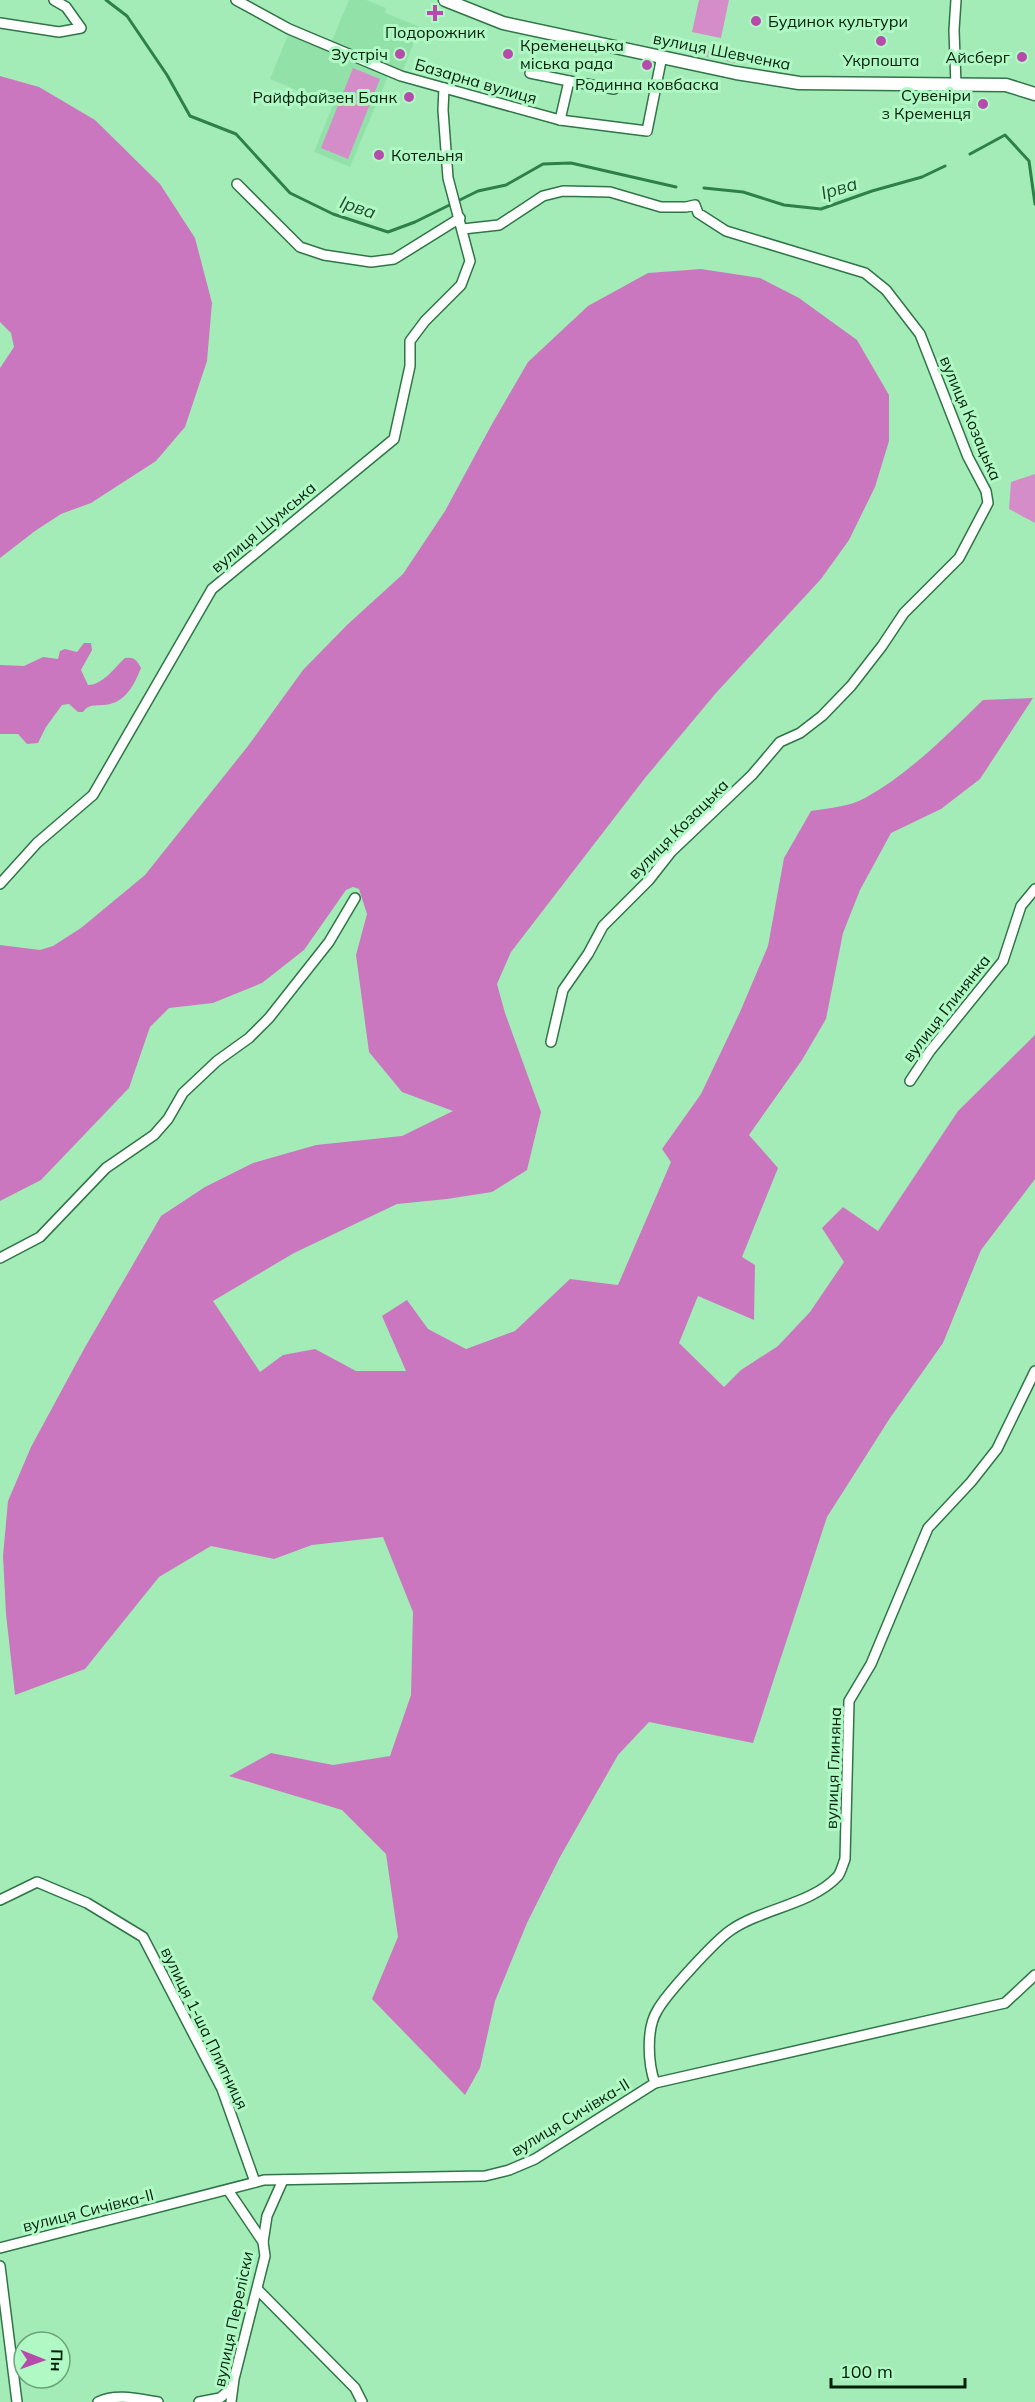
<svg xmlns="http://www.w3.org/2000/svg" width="1035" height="2402" font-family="Mulish,sans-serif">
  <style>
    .built { fill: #92e1a8 }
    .green { fill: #d48dc9 }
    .forest { fill: #cb77bf }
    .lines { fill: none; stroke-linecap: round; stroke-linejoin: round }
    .stream { stroke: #2d804a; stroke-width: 3 }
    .minor-casing { stroke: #2f7547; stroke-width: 12 }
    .secondary-casing { stroke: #2f7547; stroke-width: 15 }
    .minor { stroke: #fff; stroke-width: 9 }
    .secondary { stroke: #fff; stroke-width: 12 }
    .poi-dot { fill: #b74bab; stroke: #b1f9c4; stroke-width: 2 }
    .labels { text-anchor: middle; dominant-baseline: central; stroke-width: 6; stroke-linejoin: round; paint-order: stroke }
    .poi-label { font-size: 16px; fill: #021f0c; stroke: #b1f9c4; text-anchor: end }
    .street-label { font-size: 16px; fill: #021f0c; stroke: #b1f9c4 }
    .water-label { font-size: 18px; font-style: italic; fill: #204a2d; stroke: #b1f9c4 }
  </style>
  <rect width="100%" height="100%" fill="#a4ecb7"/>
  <g class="built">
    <path d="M349 0H366L386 8 385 13 420 27 402 73 331 43Z"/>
    <path d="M288 35 388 76 350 167 314 152 333 105 270 79Z"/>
  </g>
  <g class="green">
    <path d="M699 0H729L721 38 692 32Z"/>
    <path d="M683 45 737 57 735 63 682 51Z"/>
    <path d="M353 68 380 79 348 159 321 148Z"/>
    <path d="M1035 474V523L1009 509 1011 482Z"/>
  </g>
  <g class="forest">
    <path d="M0 76 39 87 95 120 160 184 195 238 212 303 207 361 185 427 156 461 91 503 61 514 35 531 0 558V368L14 347 11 333 0 322Z"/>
    <path d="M701 269 760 278 799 298 857 340 889 395V441L875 487 849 540 821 579 716 693 645 778 511 952 497 984 505 1013 541 1112 527 1170 492 1192 447 1199 397 1204 294 1253 213 1301 260 1372 283 1355 315 1349 356 1371H406L382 1316 407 1300 428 1329 466 1349 515 1331 570 1279 618 1285 671 1162 662 1149 701 1094 740 1012 768 946 784 858 811 811C828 808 849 807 865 798 910 773 946 736 983 700L1033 698 980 779 941 809 891 833 860 890 843 933 826 1019 802 1060 749 1135 778 1168 742 1257 755 1265 754 1320 698 1296 679 1343 724 1387 741 1370 778 1346 810 1312 844 1262 822 1228 843 1207 878 1231 958 1111 1035 1035V1179L981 1250 943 1343 890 1418 827 1517 753 1743 649 1722 618 1755 560 1857 527 1923 495 2001 480 2068 465 2095 372 1999 398 1937 386 1854 342 1810 229 1776 271 1753 333 1765 390 1756 411 1695 413 1612 383 1537 312 1545 274 1559 211 1546 159 1577 85 1669 15 1695 6 1614 3 1556 8 1501 31 1447 84 1349 161 1216 205 1187 253 1163 316 1145 402 1136 453 1111 402 1092 369 1052 356 955 367 914 359 889 353 887 346 890 304 950 262 983 213 1003 169 1008 150 1027 129 1088 41 1180 0 1201V945L40 950 53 946 81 928 145 875 248 746 303 670 347 625 403 574 445 511 492 424 528 362 588 306 648 273Z"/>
    <path d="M84 643H91L92 650 81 670 88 685C103 685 115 667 125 658 134 657 137 660 141 668 135 683 127 700 110 704 99 707 90 702 83 712H78L69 704 62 705 46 727 38 743 27 744 18 734H0V665L24 666 43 657 58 659 60 651 65 649 77 652Z"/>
  </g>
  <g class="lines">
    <g class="stream">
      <path d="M106 0 127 16 167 75 190 116 236 134 290 193 333 214 388 232 415 222 478 191 506 185 543 164 571 163 676 187"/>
      <path d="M970 154 1005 135 1029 161 1035 204"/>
      <path d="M704 188 743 192 784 205 821 209 872 191 922 177 945 166"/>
    </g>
    <defs>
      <g id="minor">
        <path d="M236 0 289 29 401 76 560 120 647 131 662 56"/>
        <path d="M0 23 59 32 81 28 66 7 54 0"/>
        <path d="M530 73 569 81 560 120"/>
        <path d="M569 81 614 89"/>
        <path d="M956 85 954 30 956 0"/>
        <path d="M237 184 300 247 324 255 371 262 394 259 460 218"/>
        <path d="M463 229 499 225 543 196 563 191 610 192 661 207H686L695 205 698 213 726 231 865 273 886 290 920 334 968 457 986 491 988 503 959 558 904 613 882 646 851 686 822 716 800 733 780 742 752 775 671 852 649 880 603 926 588 954 563 990 551 1042"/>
        <path d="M0 884 37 843 93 795 212 589 394 439 410 366V341L425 321 461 285 470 261 448 178 443 110 444 88"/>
        <path d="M910 1081 930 1051 1003 961 1021 906 1035 889"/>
        <path d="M0 1258 40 1237 106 1168 154 1135 168 1119 183 1093 217 1061 249 1038 269 1018 329 942 355 898"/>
        <path d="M0 1900 37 1882 87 1903 143 1937 222 2089 255 2182"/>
        <path d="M655 2083C648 2064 646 2029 657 2011 666 1994 716 1940 731 1930 763 1908 811 1905 838 1876 841 1872 843 1864 845 1859L849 1701 871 1664 928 1528 971 1482 997 1449 1035 1371"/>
        <path d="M228 2190 263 2242 265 2256 234 2379 231 2402"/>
        <path d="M263 2242 267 2216 283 2180"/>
        <path d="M0 2248 264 2180 485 2176 509 2170 535 2159 655 2083 1005 2003 1035 1975"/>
        <path d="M0 2266 17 2402"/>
        <path d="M258 2290 355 2388 362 2402"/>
        <path d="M98 2402C116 2393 139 2399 158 2402"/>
        <path d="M199 2402 220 2398 232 2388"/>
      </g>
      <path id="secondary" d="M445 0 503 23 736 73 799 83 1006 85 1035 94"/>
    </defs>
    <use href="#minor" class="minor-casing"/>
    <use href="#secondary" class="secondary-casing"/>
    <use href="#minor" class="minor"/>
    <use href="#secondary" class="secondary"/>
  </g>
  <g class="poi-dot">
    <path d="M432 4h6v6h6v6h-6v6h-6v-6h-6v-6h6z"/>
    <circle cx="756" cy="21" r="6"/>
    <circle cx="881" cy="41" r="6"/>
    <circle cx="400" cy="54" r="6"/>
    <circle cx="508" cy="54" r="6"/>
    <circle cx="1022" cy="57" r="6"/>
    <circle cx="647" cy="65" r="6"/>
    <circle cx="409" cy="97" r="6"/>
    <circle cx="983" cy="104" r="6"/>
    <circle cx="379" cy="155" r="6"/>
  </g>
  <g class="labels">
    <g class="poi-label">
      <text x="768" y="21" text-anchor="start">Будинок культури</text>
      <text x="435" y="32" text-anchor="middle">Подорожник</text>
      <text x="520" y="45" text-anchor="start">Кременецька<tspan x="520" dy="18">міська рада</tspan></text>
      <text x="388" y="54">Зустріч</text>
      <text x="1010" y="57">Айсберг</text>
      <text x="881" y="60" text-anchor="middle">Укрпошта</text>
      <text x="647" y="84" text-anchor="middle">Родинна ковбаска</text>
      <text x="971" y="95">Сувеніри<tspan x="971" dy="18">з Кременця</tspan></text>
      <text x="397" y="97">Райффайзен Банк</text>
      <text x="391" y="155" text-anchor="start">Котельня</text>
    </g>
    <g class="street-label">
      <text transform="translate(722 51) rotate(11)">вулиця Шевченка</text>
      <text transform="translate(476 81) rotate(16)">Базарна вулиця</text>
      <text transform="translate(971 418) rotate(67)">вулиця Козацька</text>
      <text transform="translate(263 527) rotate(-40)">вулиця Шумська</text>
      <text transform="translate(678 829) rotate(-45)">вулиця Козацька</text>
      <text transform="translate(946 1008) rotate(-52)">вулиця Глинянка</text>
      <text transform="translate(833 1768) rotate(-88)">вулиця Глиняна</text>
      <text transform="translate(205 2028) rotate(64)">вулиця 1-ша Плитниця</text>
      <text transform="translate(570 2117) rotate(-31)">вулиця Сичівка-II</text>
      <text transform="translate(88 2210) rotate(-14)">вулиця Сичівка-II</text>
      <text transform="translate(233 2319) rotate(-78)">вулиця Переліски</text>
    </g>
    <g class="water-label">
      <text transform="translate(839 188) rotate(-17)">Ірва</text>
      <text transform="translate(358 207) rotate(19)">Ірва</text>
    </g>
  </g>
  <g transform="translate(42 2360) rotate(91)"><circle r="28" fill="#b1f9c4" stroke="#6ba27a" stroke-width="1.5"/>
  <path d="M0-4.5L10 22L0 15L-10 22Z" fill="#b74bab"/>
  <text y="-9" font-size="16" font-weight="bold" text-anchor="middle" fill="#021f0c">Пн</text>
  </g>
  <path d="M831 2378v9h134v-9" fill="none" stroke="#021f0c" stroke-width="3"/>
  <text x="840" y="2378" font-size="18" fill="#021f0c" stroke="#b1f9c4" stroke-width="4.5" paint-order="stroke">100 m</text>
</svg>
